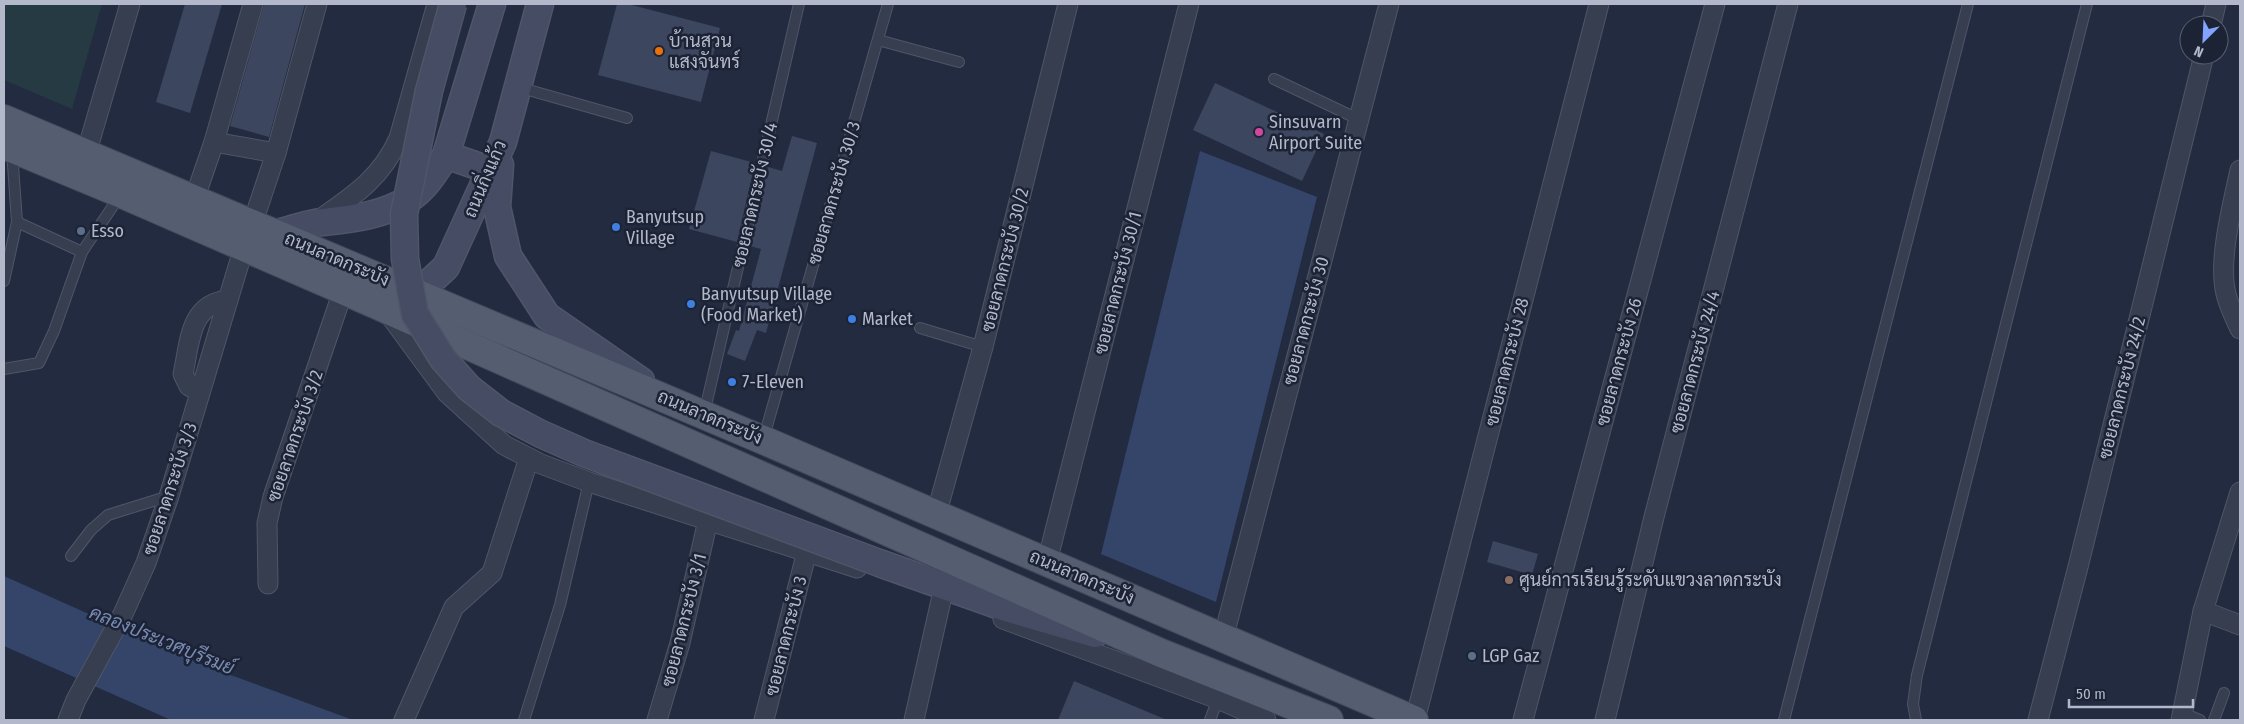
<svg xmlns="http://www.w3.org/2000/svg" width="2244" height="724" font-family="'Fira Sans Condensed',Sarabun,sans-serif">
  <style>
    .green { fill: #253a42 }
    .water { fill: #354469 }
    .building { fill: #3c465f }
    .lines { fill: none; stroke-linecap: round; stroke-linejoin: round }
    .lane-casing { stroke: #4f5668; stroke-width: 12 }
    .street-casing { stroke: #4f5668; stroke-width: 21 }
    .secondary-casing { stroke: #4f5668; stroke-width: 29 }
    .primary-casing { stroke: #404759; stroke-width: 30 }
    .lane { stroke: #373e50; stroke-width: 10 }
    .street { stroke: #373e50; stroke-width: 19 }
    .secondary { stroke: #454c64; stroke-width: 26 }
    .primary { stroke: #555d70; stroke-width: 28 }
    .secondary-bridge-casing { stroke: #4f5668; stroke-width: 29; stroke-linecap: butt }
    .secondary-bridge { stroke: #454c64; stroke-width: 26 }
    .food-dot { fill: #e8710a; stroke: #1c2335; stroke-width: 2 }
    .hotel-dot { fill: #d1479c; stroke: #1c2335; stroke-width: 2 }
    .shop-dot { fill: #3f7fe0; stroke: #1c2335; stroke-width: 2 }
    .service-dot { fill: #5c6f8a; stroke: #1c2335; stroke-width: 2 }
    .education-dot { fill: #8d6e63; stroke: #1c2335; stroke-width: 2 }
    .labels { text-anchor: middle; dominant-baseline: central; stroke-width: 5; stroke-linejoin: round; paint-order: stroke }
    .poi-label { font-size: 18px; fill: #b3b9cb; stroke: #1c2335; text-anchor: start }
    .street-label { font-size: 18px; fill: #b3b9cb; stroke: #1c2335 }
    .water-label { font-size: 19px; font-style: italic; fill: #798ab5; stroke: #1c2335 }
  </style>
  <rect width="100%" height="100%" fill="#232b41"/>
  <path class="green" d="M4 4H102L72 109 4 80Z"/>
  <g class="water">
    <path d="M1200 151 1317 197 1216 602 1101 554Z"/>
    <path d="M4 576 198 663 353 720H171L4 646Z"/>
  </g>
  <g class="building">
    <path d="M185 4H222L190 113 156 102Z"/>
    <path d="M264 4H305L269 137 230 126Z"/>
    <path d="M617 4H628L720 28 701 102 598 75Z"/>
    <path d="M1215 83 1324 134 1302 181 1193 130Z"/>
    <path d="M792 136 817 143 766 333 757 330 745 361 727 354 736 330 739 331 761 249 750 246 768 167 782 171Z"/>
    <path d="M711 151 755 163 737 242 689 229Z"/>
    <path d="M1493 541 1538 554 1532 575 1487 562Z"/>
    <path d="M1074 681 1167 720H1058Z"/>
  </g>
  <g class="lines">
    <defs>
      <g id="lane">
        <path d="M878 40 959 62"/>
        <path d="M1274 79 1360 120"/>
        <path d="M518 87 627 118"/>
        <path d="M12 151 17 222 82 252 121 194"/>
        <path d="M4 281 17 222"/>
        <path d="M920 328 983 347"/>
        <path d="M4 369 39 363 54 331 82 252"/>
        <path d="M704 414 799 4"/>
        <path d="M763 440 888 4"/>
        <path d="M71 556 91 530 108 515 169 496"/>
        <path d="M2183 713 2200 720"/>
        <path d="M524 720 560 605 589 482"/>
        <path d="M1210 720 1218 699"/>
        <path d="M1784 720 1968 4"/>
        <path d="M1916 720 1913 704 1917 675 2087 4"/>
        <path d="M2214 720 2224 693"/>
      </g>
      <g id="street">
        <path d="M2211 25 2216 4"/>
        <path d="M214 142 276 153"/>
        <path d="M86 154 130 4"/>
        <path d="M2240 170C2233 203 2219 256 2225 289 2227 303 2234 316 2240 329"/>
        <path d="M194 200 214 142 253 4"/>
        <path d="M316 222C352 197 381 179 399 138L437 4"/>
        <path d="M252 225 276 153 317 4"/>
        <path d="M386 310 447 393 504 445 541 464 589 482 857 568"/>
        <path d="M200 392 189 386 183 374C190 343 189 304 228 300"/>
        <path d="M936 515 983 347 1068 4"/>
        <path d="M1047 562 1189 4"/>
        <path d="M268 584 267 523 273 497 343 291"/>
        <path d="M2203 611 2240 625"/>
        <path d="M1003 619 1218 699 1266 720"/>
        <path d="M1223 639 1389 4"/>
        <path d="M68 720 76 700 123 614 146 563 169 496 244 247"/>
        <path d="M404 720 454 607 492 573 529 458"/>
        <path d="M657 720 680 643 708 520"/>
        <path d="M764 720 807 551"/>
        <path d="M914 720 942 596"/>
        <path d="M1415 720 1599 4"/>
        <path d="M1523 720 1715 4"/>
        <path d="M1605 720 1654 517 1788 4"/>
        <path d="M2038 720 2078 567 2204 55"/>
        <path d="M2181 720 2203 611 2240 492"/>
      </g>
      <g id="secondary">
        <path d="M446 155 489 170"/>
        <path d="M500 165 497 207 508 256 547 316 641 381"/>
        <path d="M277 233C290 230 302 225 315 223 347 219 381 217 409 199 425 189 436 171 446 155L492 4"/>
        <path d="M398 297 418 293 446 267 503 142 540 4"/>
        <path d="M882 564 1006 608 1095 634"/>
      </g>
      <g id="primary">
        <path d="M4 119 763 440 1414 720"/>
        <path d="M4 145 122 194 370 302 1161 653 1329 720"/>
      </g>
    </defs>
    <use href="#lane" class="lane-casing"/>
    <use href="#street" class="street-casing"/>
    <use href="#secondary" class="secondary-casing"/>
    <use href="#primary" class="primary-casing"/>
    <use href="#lane" class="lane"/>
    <use href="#street" class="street"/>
    <use href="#secondary" class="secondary"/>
    <use href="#primary" class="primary"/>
    <defs>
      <path id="secondary-bridge" d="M453 4 429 91 404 214 405 259 415 314 443 359 469 388 501 413 541 434 584 453 882 564"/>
    </defs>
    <use href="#secondary-bridge" class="secondary-bridge-casing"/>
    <use href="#secondary-bridge" class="secondary-bridge"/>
  </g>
  <circle class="food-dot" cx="659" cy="51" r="5"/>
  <circle class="hotel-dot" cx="1259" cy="132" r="5"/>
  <g class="shop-dot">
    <circle cx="616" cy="227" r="5"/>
    <circle cx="691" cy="304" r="5"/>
    <circle cx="852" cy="319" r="5"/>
    <circle cx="732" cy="382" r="5"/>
  </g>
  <g class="service-dot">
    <circle cx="81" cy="231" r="5"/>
    <circle cx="1472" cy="656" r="5"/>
  </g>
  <circle class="education-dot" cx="1509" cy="580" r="5"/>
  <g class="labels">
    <g class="poi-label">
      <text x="669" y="41">บ้านสวน<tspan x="669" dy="21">แสงจันทร์</tspan></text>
      <text x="1269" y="122">Sinsuvarn<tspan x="1269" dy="21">Airport Suite</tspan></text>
      <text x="626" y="217">Banyutsup<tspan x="626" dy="21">Village</tspan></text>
      <text x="91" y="231">Esso</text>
      <text x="701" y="294">Banyutsup Village<tspan x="701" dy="21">(Food Market)</tspan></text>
      <text x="862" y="319">Market</text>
      <text x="742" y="382">7-Eleven</text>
      <text x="1519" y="580">ศูนย์การเรียนรู้ระดับแขวงลาดกระบัง</text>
      <text x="1482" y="656">LGP Gaz</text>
    </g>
    <g class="street-label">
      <text transform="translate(485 179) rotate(-67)">ถนนกิ่งแก้ว</text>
      <text transform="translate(834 193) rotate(-74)">ซอยลาดกระบัง 30/3</text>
      <text transform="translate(755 195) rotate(-77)">ซอยลาดกระบัง 30/4</text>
      <text transform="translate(337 259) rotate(23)">ถนนลาดกระบัง</text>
      <text transform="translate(1005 260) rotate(-76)">ซอยลาดกระบัง 30/2</text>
      <text transform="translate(1118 283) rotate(-76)">ซอยลาดกระบัง 30/1</text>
      <text transform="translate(1306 321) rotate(-75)">ซอยลาดกระบัง 30</text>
      <text transform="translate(1507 362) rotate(-76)">ซอยลาดกระบัง 28</text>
      <text transform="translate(1619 362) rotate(-75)">ซอยลาดกระบัง 26</text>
      <text transform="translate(1695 362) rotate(-75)">ซอยลาดกระบัง 24/4</text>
      <text transform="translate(2122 388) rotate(-76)">ซอยลาดกระบัง 24/2</text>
      <text transform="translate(710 417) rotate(23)">ถนนลาดกระบัง</text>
      <text transform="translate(295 436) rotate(-71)">ซอยลาดกระบัง 3/2</text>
      <text transform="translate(170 489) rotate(-72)">ซอยลาดกระบัง 3/3</text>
      <text transform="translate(1082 577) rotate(23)">ถนนลาดกระบัง</text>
      <text transform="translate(684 620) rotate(-76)">ซอยลาดกระบัง 3/1</text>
      <text transform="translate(786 636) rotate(-76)">ซอยลาดกระบัง 3</text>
    </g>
    <g class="water-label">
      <text transform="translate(162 640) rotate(22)">คลองประเวศบุรีรมย์</text>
    </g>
  </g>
  <rect width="2244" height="724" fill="none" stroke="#b3b9cb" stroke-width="10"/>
  <g transform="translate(2204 40) rotate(204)"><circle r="24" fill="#1c2335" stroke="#585f71"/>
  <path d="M0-4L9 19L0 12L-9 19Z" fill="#84a3ff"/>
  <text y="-8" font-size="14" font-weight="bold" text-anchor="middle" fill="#b3b9cb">N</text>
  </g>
  <path d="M2069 699v8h124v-8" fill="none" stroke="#b3b9cb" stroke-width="2.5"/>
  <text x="2076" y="699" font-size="15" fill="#b3b9cb" stroke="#1c2335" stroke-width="4" paint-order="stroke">50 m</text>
</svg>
